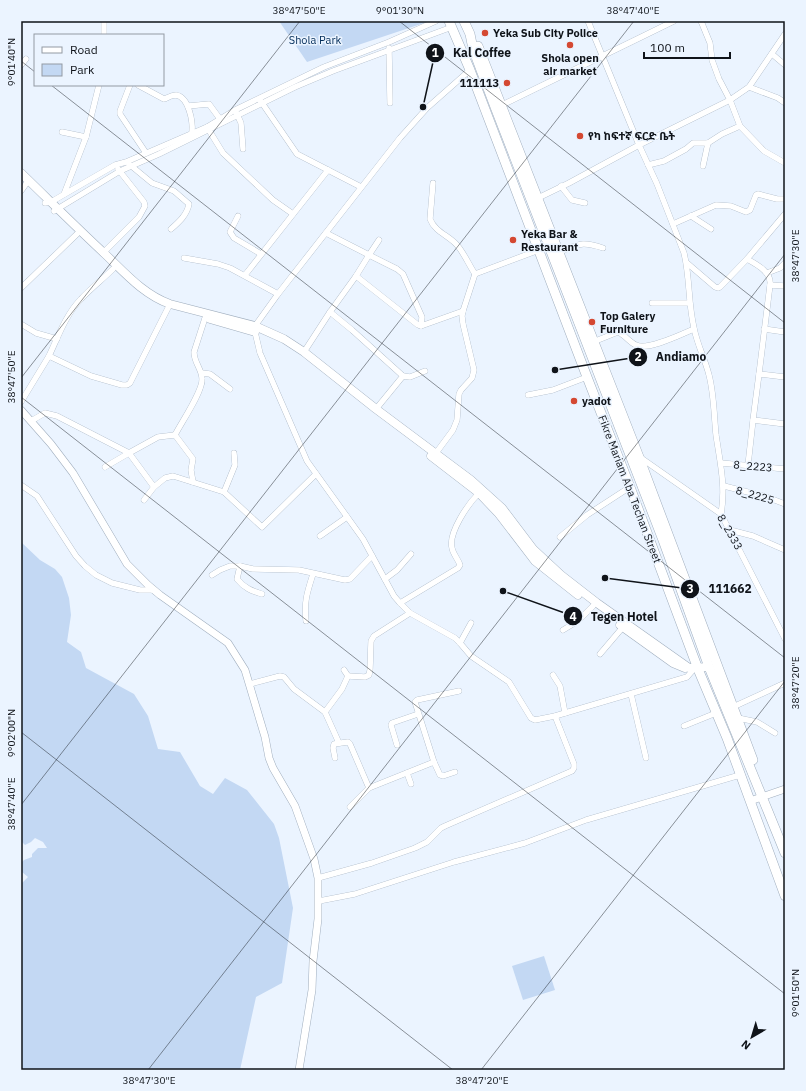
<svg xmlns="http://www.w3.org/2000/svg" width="806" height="1091" font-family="'IBM Plex Sans','Noto Sans Ethiopic',sans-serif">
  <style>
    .green { fill: #c3d8f3 }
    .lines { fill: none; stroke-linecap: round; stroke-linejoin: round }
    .minor-casing { stroke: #a0aebe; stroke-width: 6 }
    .tertiary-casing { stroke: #a0aebe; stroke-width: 8 }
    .secondary-casing { stroke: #a0aebe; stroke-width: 9 }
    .primary-casing { stroke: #a0aebe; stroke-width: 10 }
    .minor { stroke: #fff; stroke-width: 5.5 }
    .tertiary { stroke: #fff; stroke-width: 7 }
    .secondary { stroke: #fff; stroke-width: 8 }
    .primary { stroke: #fff; stroke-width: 9 }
    .ticks { fill: none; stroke: #0f1319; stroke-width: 1; stroke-opacity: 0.45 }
    .poi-dot { fill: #d44832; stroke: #ebf4ff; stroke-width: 1.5 }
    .labels { text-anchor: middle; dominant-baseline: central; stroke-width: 3; stroke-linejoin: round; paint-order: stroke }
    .poi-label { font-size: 11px; font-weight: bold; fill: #0f1319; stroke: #ebf4ff; text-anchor: start }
    .park-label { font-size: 11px; fill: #022c59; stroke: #ebf4ff }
    .street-label { font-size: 11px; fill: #0f1319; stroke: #ebf4ff }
    .leader { fill: none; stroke: #0f1319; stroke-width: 1.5 }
    .callout-dot { fill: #0f1319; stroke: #ebf4ff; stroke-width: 1.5 }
    .mark-label { font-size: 12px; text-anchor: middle; font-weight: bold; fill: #fff }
    .callout-label { font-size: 12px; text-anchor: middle; font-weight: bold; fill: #0f1319; stroke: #ebf4ff; stroke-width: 3; stroke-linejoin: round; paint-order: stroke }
    .neatline { fill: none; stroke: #0f1319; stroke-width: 1.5 }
    .ticks-label { font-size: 10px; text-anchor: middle; fill: #0f1319 }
  </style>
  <rect width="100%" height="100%" fill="#ebf4ff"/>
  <g class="green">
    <path d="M279 21H430L307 62Z"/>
    <path d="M21 542 40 560 55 569 62 577 69 598 71 615 67 642 81 652 86 668 134 694 148 716 158 749 180 752 200 786 213 794 225 778 247 790 274 824 279 838 293 908 282 983 256 997 240 1070H21V884L28 877 22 872 21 863 24 860 32 857V854L38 848H47L43 842 35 838 31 842 25 845 21 841Z"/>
    <path d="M544 956 555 990 523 1000 512 966Z"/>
  </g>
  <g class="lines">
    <defs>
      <g id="minor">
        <path d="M104 21V35"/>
        <path d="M701 21 710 43 712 60 719 79 730 100 740 126 764 151 785 163"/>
        <path d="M389 48 390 103"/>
        <path d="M772 54 785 65"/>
        <path d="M21 65 26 59"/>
        <path d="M470 70 427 108 400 138 278 294 255 326V332L260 353 307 461 363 539 394 596 400 603 410 613 455 638 460 643 471 656 509 682 531 718 535 720 555 716 687 677 693 670"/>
        <path d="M130 85 120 111V114L146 153"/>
        <path d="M138 85 164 99C167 98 172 95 176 95 189 97 193 122 192 132"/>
        <path d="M749 87 778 98 785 103"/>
        <path d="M260 100 297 154 361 187"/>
        <path d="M502 105 674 21"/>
        <path d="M188 106 209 104 220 119"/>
        <path d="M236 112 241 123 243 149"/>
        <path d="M207 127 223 153 273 200 293 214"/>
        <path d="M62 132 86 137"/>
        <path d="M129 164 152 183 174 191 189 204C187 215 179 222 171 229"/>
        <path d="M648 165 664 161 686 149 693 143H708L722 134 740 126"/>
        <path d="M703 166 708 143"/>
        <path d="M433 183 430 219C435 232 448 235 457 245 464 253 469 265 475 274"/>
        <path d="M561 186 572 200 585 203"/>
        <path d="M21 191 26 184"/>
        <path d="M64 194 86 137 99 85"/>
        <path d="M538 198 569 183 639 145 588 21"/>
        <path d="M45 203 51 202 115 165 126 162 207 127 235 110 324 67 389 42 436 21"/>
        <path d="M54 211 120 171 159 154 295 87 333 71 452 27"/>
        <path d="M238 216 230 232 234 238 261 254"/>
        <path d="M691 216 711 229"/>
        <path d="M673 224 716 205 731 206 746 212 750 210 756 195 758 194 777 199H785"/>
        <path d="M379 240 369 255 397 269 403 274 422 317 421 326"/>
        <path d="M559 252C580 244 581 241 603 248"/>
        <path d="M103 253 139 217 145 206 144 202 118 169"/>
        <path d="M184 258 218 264 230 268 278 294"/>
        <path d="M747 259C756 264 772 272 770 285"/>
        <path d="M687 263 715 287 718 288 720 287 747 259 785 214"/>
        <path d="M767 273 780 268 785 263"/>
        <path d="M245 275 328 170"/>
        <path d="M356 276 418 325 421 326 463 311"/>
        <path d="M21 288 77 234"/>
        <path d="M652 303H689"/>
        <path d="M330 312 352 330 403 376 376 409"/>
        <path d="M21 324 36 333 57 339"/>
        <path d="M764 329 785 332"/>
        <path d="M593 342 618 332C625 335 629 342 636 345 648 351 682 334 694 329"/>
        <path d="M304 352 330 312 356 276 369 255 326 233"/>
        <path d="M49 356C58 337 66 314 81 299 91 288 103 279 113 269"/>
        <path d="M202 373 210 374 230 389"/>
        <path d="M759 374 770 285 785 286"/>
        <path d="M403 376 410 377 425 371"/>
        <path d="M785 377 759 374 753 420 785 424"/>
        <path d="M528 395 553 390 587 377"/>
        <path d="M21 402 49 356 91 376 122 385H127L130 383 170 304"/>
        <path d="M31 421 45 413 57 416 129 453 158 437 175 435"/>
        <path d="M175 435C181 423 203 391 202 379 202 369 194 363 194 352L205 318"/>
        <path d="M175 435 193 459 191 470 193 482"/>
        <path d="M436 453 453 430 457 420 459 394 461 390 472 378 474 370 463 324 462 316 463 311 475 274 539 250"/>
        <path d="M641 458 721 514 785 639"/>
        <path d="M721 463 785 469"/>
        <path d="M748 465 753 420"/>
        <path d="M105 467 129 453 154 487 165 478 173 476 224 492 262 527 316 474"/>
        <path d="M21 485 37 496 76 556 85 566 96 575 112 583 140 590H154"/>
        <path d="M724 486 764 496 785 504"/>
        <path d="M224 492 235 465 234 453"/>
        <path d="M144 500 154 487"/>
        <path d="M721 514C726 487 720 462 716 435 714 415 714 394 709 375 705 359 697 344 694 328 688 303 690 277 684 253L657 184 639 145 730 100 749 87 785 34"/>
        <path d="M730 530 753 536 785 550"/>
        <path d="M320 536 347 517"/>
        <path d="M560 537 587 515 630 487"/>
        <path d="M240 566 237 579C244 588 252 591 262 594"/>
        <path d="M212 575 220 570 230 566H240L253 569 299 570 345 580 350 579 372 556"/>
        <path d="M385 579 397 570 411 554"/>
        <path d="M400 603 458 568 460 565C458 559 453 554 452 548 448 533 468 504 479 493"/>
        <path d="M306 621C304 601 307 593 313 574"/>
        <path d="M563 630 578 621 593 606"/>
        <path d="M460 643 471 623"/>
        <path d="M600 654 623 627"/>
        <path d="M553 675 560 686 565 713"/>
        <path d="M348 676 365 677 369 675 370 670 371 641 374 636 410 613"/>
        <path d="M250 684 280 676 284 677 294 689 325 712 339 743"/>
        <path d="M631 694 646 758"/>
        <path d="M733 707 785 683"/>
        <path d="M325 712 342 689 348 676 344 670"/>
        <path d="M738 718 757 722 775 733"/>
        <path d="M684 726 716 713"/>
        <path d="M397 745 391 725 392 723 418 714"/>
        <path d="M335 758 333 748 334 744 348 742 350 744 369 788"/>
        <path d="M455 772 443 776 440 775 434 762 415 702 417 700 459 691"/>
        <path d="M407 773 411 784"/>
        <path d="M350 807 369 788 434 762"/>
        <path d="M318 878 372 863 415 848 427 842 441 828 445 826 572 771 574 768V764L555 716"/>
        <path d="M319 901 355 894 454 862 525 843 586 820 740 775"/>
      </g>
      <g id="tertiary">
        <path d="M21 410 51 444 73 473 127 564 148 585 160 595 228 643 245 670 265 737 269 758 273 768 295 806 314 859 318 878V919L313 961 312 990 299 1070"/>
        <path d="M750 801 785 789"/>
      </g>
      <g id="secondary">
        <path d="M21 173C49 200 76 227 105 254 125 273 144 295 170 304L255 326 284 339 304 352 376 409 471 480 502 508 533 549 561 575 597 603 689 668 709 667"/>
        <path d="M210 319 255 332"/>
        <path d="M431 456 479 493 499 514 535 561 578 595"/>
        <path d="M620 625 673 663 685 668"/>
      </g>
      <g id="primary">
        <path d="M449 21 470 70 587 377 630 487 698 669 727 738 785 896"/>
        <path d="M464 21 470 34 473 49 495 107 663 540 709 667 785 853"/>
        <path d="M478 46 639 457 753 760"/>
      </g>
    </defs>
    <use href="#minor" class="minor-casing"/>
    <use href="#tertiary" class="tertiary-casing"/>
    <use href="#secondary" class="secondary-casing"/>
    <use href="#primary" class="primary-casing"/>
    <use href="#minor" class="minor"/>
    <use href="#tertiary" class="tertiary"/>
    <use href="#secondary" class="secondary"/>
    <use href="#primary" class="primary"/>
  </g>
  <path class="ticks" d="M399 21 785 323M21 61 35 72M51 85 785 658M21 378 300 21M21 397 785 994M21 732 453 1070M21 805 634 21M21 1068 24 1070M148 1070 785 254M481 1070 785 681"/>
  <g class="poi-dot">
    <circle cx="485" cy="33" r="4"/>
    <circle cx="570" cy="45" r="4"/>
    <circle cx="507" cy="83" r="4"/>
    <circle cx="580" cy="136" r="4"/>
    <circle cx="513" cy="240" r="4"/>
    <circle cx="592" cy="322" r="4"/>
    <circle cx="574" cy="401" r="4"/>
  </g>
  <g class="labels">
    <g class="poi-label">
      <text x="493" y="33">Yeka Sub City Police</text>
      <text x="570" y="58" text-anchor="middle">Shola open<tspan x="570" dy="13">air market</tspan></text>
      <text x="499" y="83" text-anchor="end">111113</text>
      <text x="588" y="136">የካ ከፍተኛ ፍርድ ቤት</text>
      <text x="521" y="234">Yeka Bar &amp;<tspan x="521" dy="13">Restaurant</tspan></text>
      <text x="600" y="316">Top Galery<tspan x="600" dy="13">Furniture</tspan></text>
      <text x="582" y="401">yadot</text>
    </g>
    <g class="park-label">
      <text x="315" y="40">Shola Park</text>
    </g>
    <g class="street-label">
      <text transform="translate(753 466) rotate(5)">8_2223</text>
      <text transform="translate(630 489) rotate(69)">Fikre Mariam Aba Techan Street</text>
      <text transform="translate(755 495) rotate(16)">8_2225</text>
      <text transform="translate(730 532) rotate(60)">8_2333</text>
    </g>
  </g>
  <path class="leader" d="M423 107L435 53M555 370L638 357M605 578L690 589M503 591L573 616"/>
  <g class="callout-dot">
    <circle cx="423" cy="107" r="4"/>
    <circle cx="555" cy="370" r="4"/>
    <circle cx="605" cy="578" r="4"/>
    <circle cx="503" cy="591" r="4"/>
    <circle cx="435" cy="53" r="10"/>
    <circle cx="638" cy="357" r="10"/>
    <circle cx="690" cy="589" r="10"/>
    <circle cx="573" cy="616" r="10"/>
  </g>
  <g class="mark-label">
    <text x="435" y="57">1</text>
    <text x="638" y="361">2</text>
    <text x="690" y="593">3</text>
    <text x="573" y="621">4</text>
  </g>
  <g class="callout-label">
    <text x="482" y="57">Kal Coffee</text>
    <text x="681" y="361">Andiamo</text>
    <text x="730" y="593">111662</text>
    <text x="624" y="621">Tegen Hotel</text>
  </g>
  <rect width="806" height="1091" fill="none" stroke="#ebf4ff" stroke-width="44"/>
  <rect x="34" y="34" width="130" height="52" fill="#ebf4ff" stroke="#939aa3"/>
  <rect x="42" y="47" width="20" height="6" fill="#ffffff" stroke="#939aa3"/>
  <text x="70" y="54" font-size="12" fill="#0f1319">Road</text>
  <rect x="42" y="64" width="20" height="12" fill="#c3d8f3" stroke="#939aa3"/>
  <text x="70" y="74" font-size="12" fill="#0f1319">Park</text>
  <g transform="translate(752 1037) rotate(218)" stroke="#ebf4ff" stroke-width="3" paint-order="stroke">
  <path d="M0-3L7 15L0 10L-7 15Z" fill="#0f1319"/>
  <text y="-6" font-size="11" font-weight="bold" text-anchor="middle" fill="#0f1319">N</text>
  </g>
  <path d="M644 52v6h86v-6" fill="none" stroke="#0f1319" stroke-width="2"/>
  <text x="650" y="52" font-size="12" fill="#0f1319" stroke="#ebf4ff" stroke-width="3" paint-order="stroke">100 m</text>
  <rect x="22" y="22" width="762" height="1047" class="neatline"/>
  <g class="ticks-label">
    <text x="299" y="14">38°47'50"E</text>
    <text x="400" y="14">9°01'30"N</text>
    <text x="633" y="14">38°47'40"E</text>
    <text transform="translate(11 62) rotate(-90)" y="4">9°01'40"N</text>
    <text transform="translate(795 256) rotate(-90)" y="4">38°47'30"E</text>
    <text transform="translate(11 377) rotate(-90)" y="4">38°47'50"E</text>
    <text transform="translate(795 683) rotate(-90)" y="4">38°47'20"E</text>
    <text transform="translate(11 733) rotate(-90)" y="4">9°02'00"N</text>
    <text transform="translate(11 804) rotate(-90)" y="4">38°47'40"E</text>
    <text transform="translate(795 993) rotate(-90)" y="4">9°01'50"N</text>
    <text x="149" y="1084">38°47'30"E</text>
    <text x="482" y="1084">38°47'20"E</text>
  </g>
</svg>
